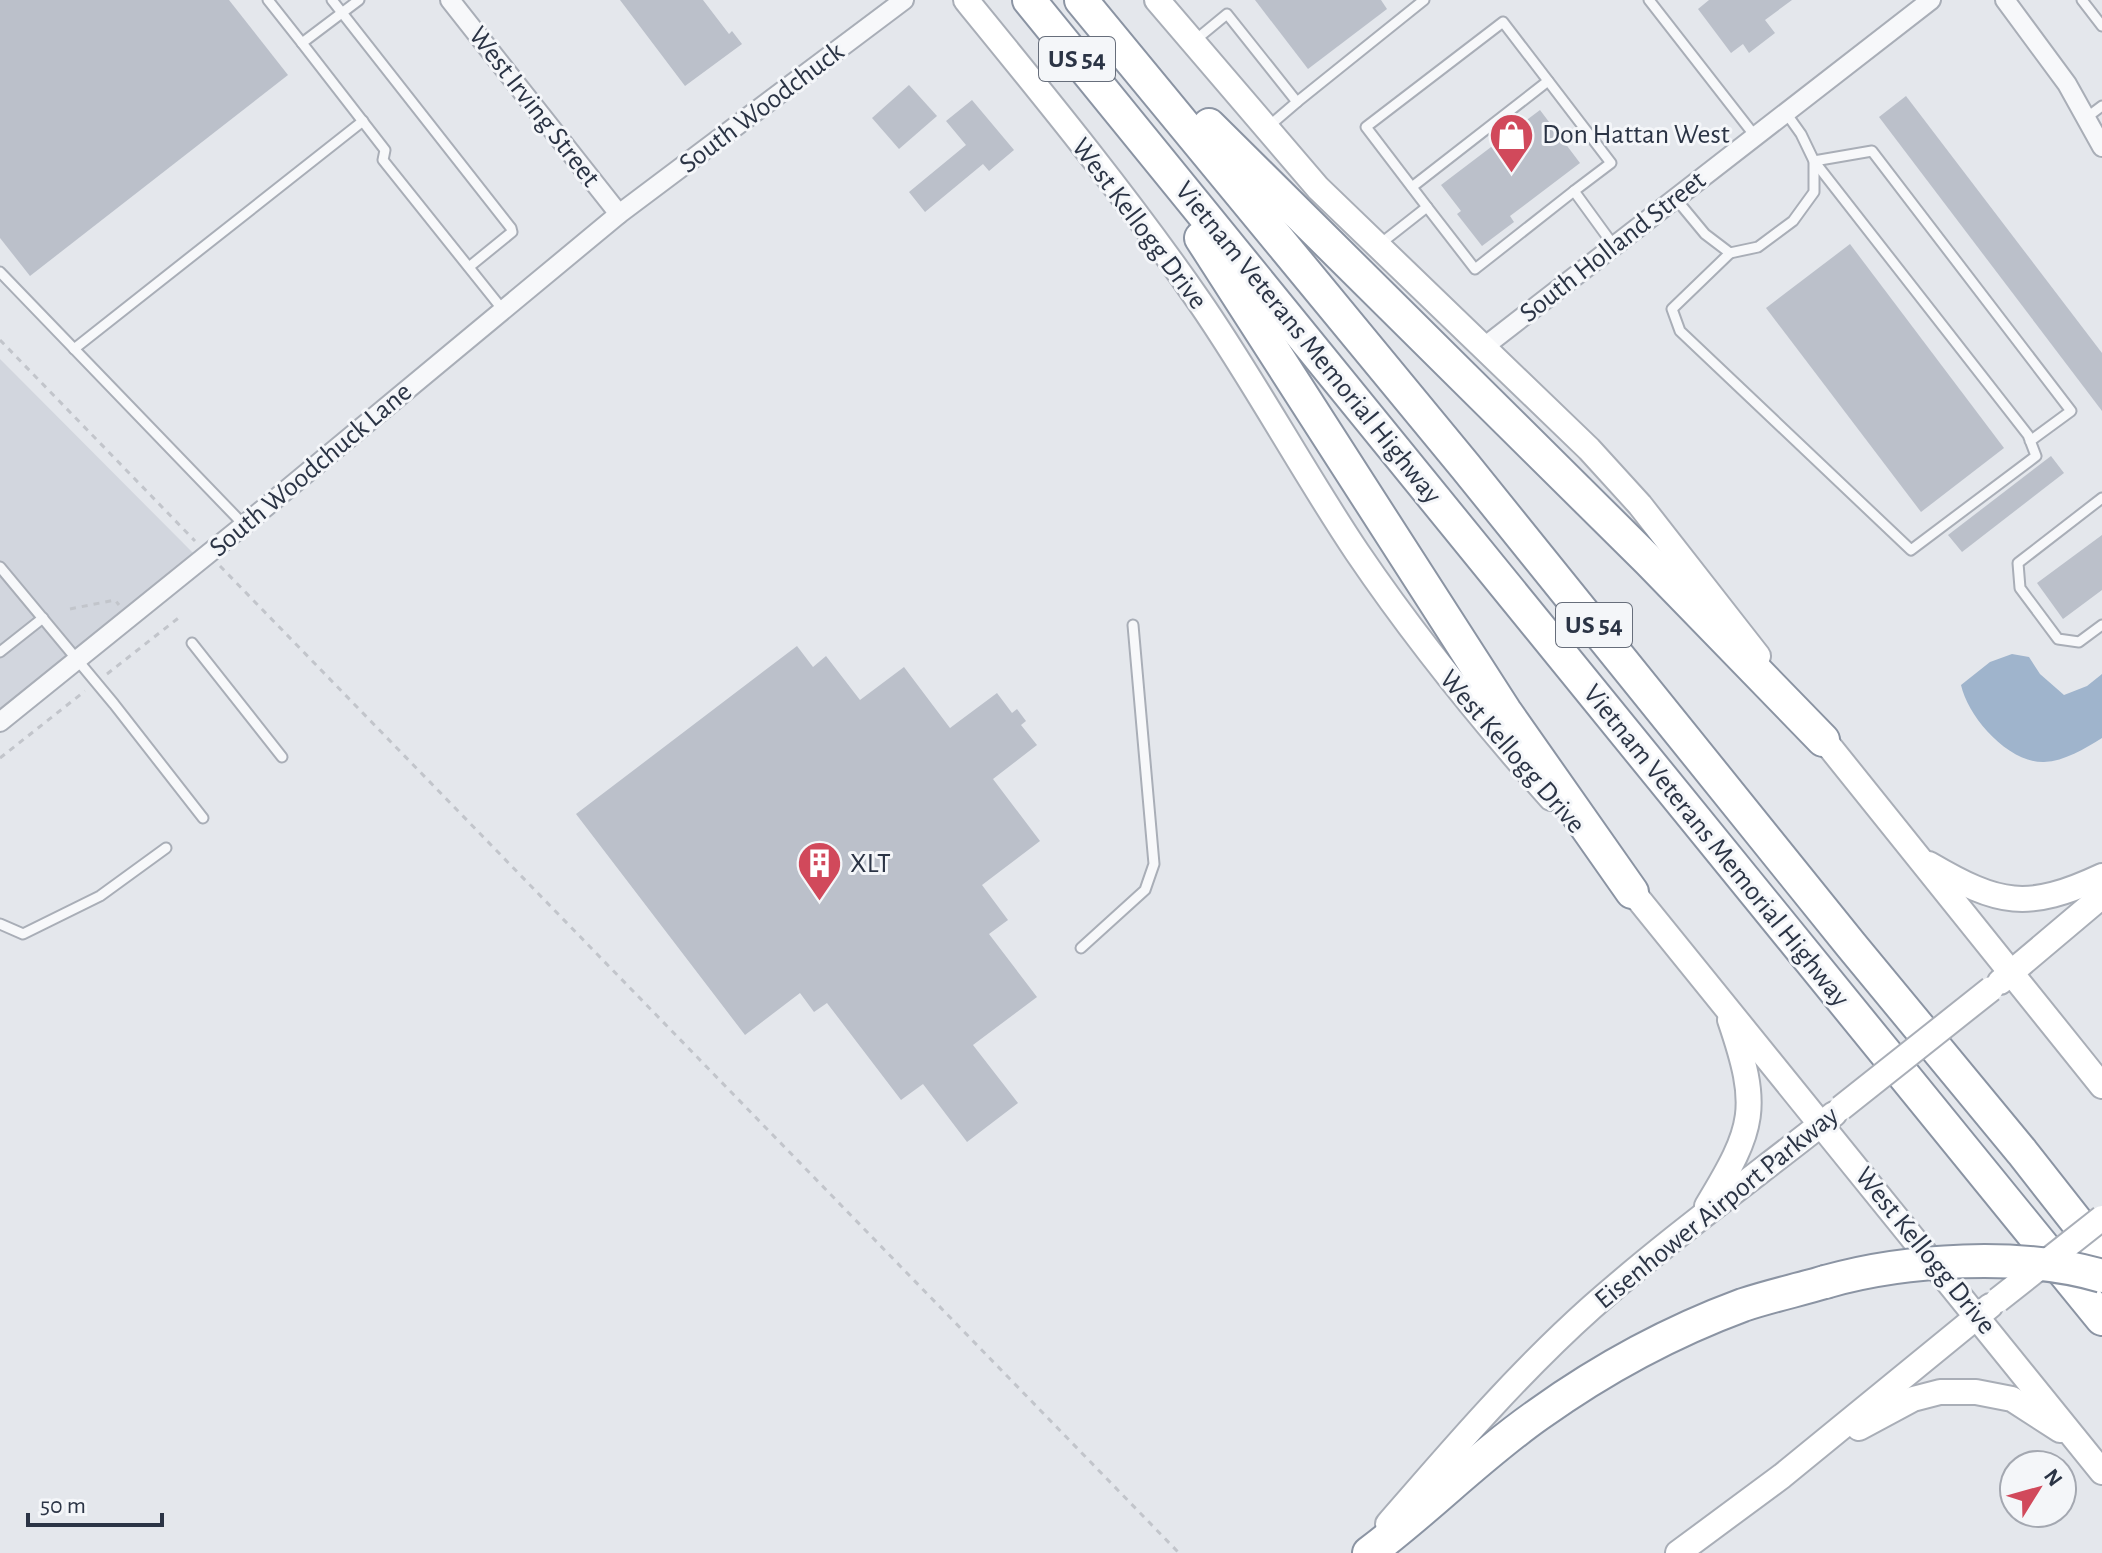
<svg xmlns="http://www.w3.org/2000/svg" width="2102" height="1553" font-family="'Alegreya Sans',sans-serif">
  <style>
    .built { fill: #d2d6de }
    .water { fill: #9fb4cc }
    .building { fill: #bbc0ca }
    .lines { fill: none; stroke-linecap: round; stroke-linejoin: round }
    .lane-casing { stroke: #a9aeb7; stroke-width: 13 }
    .street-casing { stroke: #a9aeb7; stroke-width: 22 }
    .secondary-casing { stroke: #a9aeb7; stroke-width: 28 }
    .highway-casing { stroke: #8b94a3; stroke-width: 36 }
    .path { stroke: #c2c5cb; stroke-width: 3; stroke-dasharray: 6 6; stroke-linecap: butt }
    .lane { stroke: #f7f8fa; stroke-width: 9 }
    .street { stroke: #f7f8fa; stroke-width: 18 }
    .secondary { stroke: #fff; stroke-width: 24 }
    .highway { stroke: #fff; stroke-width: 32 }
    .secondary-bridge-casing { stroke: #a9aeb7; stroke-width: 28; stroke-linecap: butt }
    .highway-bridge-casing { stroke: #8b94a3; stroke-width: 36; stroke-linecap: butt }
    .secondary-bridge { stroke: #fff; stroke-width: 24 }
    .highway-bridge { stroke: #fff; stroke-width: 32 }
    .labels { text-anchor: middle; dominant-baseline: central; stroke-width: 6; stroke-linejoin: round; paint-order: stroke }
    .shield { fill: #f4f6f9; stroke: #676e7b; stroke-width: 2 }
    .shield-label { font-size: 26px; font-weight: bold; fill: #2b3445 }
    .street-label { font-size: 28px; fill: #2b3445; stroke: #f4f6f9 }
    .poi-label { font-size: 28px; fill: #2b3445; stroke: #f4f6f9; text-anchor: start }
  </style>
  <rect width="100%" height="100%" fill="#e4e7ec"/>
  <path class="built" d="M0 359 204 564 0 723Z"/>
  <path class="water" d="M2012 654 2029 657 2040 674 2064 695 2087 686 2102 674V738C2084 749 2065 761 2044 762 2008 763 1968 717 1961 685L1990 662Z"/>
  <g class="building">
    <path d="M0 0H229L288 75 30 276 0 238Z"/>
    <path d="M620 0H703L729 34 732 31 742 44 685 86Z"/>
    <path d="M1255 0H1381L1387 9 1308 69Z"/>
    <path d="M1709 0H1792L1765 20 1775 33 1749 53 1743 44 1731 53 1698 9Z"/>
    <path d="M909 85 937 116 899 149 872 118Z"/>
    <path d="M1906 96 2102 353V411L1879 117Z"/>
    <path d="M972 100 1014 150 989 171 983 164 925 212 909 192 966 145 946 121Z"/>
    <path d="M1540 110 1580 163 1510 216 1514 222 1482 246 1457 214 1461 211 1441 185Z"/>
    <path d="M1850 244 2004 448 1921 512 1766 308Z"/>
    <path d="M2051 456 2064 473 1962 552 1948 535Z"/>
    <path d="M2102 535V590L2063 619 2037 583Z"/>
    <path d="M797 646 813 667 826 656 860 700 904 667 950 728 997 693 1012 713 1017 709 1026 721 1021 725 1037 745 993 779 1040 841 982 885 1008 920 989 934 1037 997 973 1045 1018 1103 967 1142 923 1084 901 1100 827 1003 814 1012 800 993 745 1035 576 814Z"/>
  </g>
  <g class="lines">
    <defs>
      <g id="lane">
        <path d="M268 0 302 43"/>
        <path d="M332 0 511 228 512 232 469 267"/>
        <path d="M359 0 302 43 385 150 383 160 503 310"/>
        <path d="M1649 0 1755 136"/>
        <path d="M2082 0 2102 26"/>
        <path d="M1193 42 1227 14 1297 102 1269 126"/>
        <path d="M1297 102 1424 0"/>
        <path d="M2086 118 2102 106"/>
        <path d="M1412 187 1548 81"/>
        <path d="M1676 199 1705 234 1730 253 1758 247 1793 221 1814 192V161L1801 134 1786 113"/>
        <path d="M1427 207 1366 127 1503 22 1611 163 1574 191"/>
        <path d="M1380 244 1427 207 1475 269 1574 191 1614 246"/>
        <path d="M1730 253 1672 309 1680 331 1911 550 2036 456 2028 435 1814 161 1872 151 2071 411 2030 441"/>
        <path d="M0 272 244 525"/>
        <path d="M74 349 363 121"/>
        <path d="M2102 498 2018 563 2020 588 2058 639 2079 642 2102 625"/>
        <path d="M0 567 114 704 203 818"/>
        <path d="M192 643 282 757"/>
        <path d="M0 652 43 618"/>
        <path d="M0 924 23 934 100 896 166 848"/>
        <path d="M1081 948 1145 890 1154 864 1133 625"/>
      </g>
      <g id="street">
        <path d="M450 0 619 214"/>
        <path d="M2005 0 2067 84 2102 147"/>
        <path d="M1484 347 1931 0"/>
        <path d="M0 722 244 525 619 214 904 0"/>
      </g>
      <g id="secondary">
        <path d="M966 0C1046 98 1127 197 1199 301 1255 382 1302 470 1357 552 1416 639 1481 719 1551 798"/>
        <path d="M1157 0 1318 188 1589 449 1640 505 1758 656"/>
        <path d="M1813 726 2102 1086"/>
        <path d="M1929 864C1999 905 2027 911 2102 876"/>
        <path d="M1623 880 2102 1472"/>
        <path d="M2000 982 2102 896"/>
        <path d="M1707 1206C1755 1127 1760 1108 1730 1020"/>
        <path d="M1859 1428 1913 1399 1940 1392H1976L2012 1399 2060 1430"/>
        <path d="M1388 1524C1452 1450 1518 1373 1592 1307 1669 1239 1753 1178 1834 1114"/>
        <path d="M1678 1553 1782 1476 1990 1306"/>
      </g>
      <g id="highway">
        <path d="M1029 0 2102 1319"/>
        <path d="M1081 0 1465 466 1851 945 2022 1152 2102 1254"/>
        <path d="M1209 125 1649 561 1823 740"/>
        <path d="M1201 238 1505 711 1632 892"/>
        <path d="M1369 1553C1428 1509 1479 1456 1539 1414 1602 1369 1670 1332 1743 1305 1770 1296 1798 1290 1825 1282"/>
      </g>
    </defs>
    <use href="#lane" class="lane-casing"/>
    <use href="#street" class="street-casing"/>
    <use href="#secondary" class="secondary-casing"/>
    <use href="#highway" class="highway-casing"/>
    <g class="path">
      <path d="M0 340 195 541"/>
      <path d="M220 566 1179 1553"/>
      <path d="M70 609 115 600 119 605"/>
      <path d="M107 674 181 616"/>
      <path d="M0 758 85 691"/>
    </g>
    <use href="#lane" class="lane"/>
    <use href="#street" class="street"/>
    <use href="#secondary" class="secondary"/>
    <use href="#highway" class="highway"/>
    <defs>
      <g id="secondary-bridge">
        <path d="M1841 1108 1991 989"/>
        <path d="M1998 1300 2102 1218"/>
      </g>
      <path id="highway-bridge" d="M1825 1282C1905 1259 2022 1252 2102 1276"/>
    </defs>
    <use href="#secondary-bridge" class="secondary-bridge-casing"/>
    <use href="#highway-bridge" class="highway-bridge-casing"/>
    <use href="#secondary-bridge" class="secondary-bridge"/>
    <use href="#highway-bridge" class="highway-bridge"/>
  </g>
  <defs>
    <symbol id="shop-pin" viewBox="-11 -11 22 30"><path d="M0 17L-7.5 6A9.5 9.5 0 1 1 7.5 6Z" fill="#d1495b" stroke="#f4f6f9"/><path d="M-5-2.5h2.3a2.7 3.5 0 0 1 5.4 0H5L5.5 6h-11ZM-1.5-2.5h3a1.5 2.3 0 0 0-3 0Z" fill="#fff"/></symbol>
    <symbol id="building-pin" viewBox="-11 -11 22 30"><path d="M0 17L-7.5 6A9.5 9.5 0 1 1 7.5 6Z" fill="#d1495b" stroke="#f4f6f9"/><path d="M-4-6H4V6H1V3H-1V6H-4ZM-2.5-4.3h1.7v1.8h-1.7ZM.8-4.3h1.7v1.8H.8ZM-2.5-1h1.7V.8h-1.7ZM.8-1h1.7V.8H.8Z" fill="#fff"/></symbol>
  </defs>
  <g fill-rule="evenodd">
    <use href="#shop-pin" x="1486" y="110" width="51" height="69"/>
    <use href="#building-pin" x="794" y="838" width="51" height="69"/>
  </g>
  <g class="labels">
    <g class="shield">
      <rect x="1039" y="37" width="76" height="44" rx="6"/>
      <rect x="1556" y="603" width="76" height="44" rx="6"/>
    </g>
    <g class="shield-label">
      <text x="1077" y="59">US 54</text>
      <text x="1594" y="625">US 54</text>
    </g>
    <g class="street-label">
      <text transform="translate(534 107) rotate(52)">West Irving Street</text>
      <text transform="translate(762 108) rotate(-37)">South Woodchuck</text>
      <text transform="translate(1139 224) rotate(53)">West Kellogg Drive</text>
      <text transform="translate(1613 247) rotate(-38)">South Holland Street</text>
      <text transform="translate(1308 343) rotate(51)">Vietnam Veterans Memorial Highway</text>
      <text transform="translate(311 470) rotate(-40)">South Woodchuck Lane</text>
      <text transform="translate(1512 752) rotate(49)">West Kellogg Drive</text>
      <text transform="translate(1716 846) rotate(51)">Vietnam Veterans Memorial Highway</text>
      <text transform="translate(1717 1208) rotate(-39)">Eisenhower Airport Parkway</text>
      <text transform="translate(1925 1251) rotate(51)">West Kellogg Drive</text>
    </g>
    <g class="poi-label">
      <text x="1542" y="135">Don Hattan West</text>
      <text x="850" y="864">XLT</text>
    </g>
  </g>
  <g transform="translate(2038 1489) rotate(53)"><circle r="38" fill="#f4f6f9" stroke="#a4a8b1" stroke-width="2"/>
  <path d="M0-6L14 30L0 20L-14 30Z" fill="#d1495b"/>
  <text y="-12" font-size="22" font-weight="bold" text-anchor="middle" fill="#2b3445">N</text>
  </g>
  <path d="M28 1513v12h134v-12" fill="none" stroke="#2b3445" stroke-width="4"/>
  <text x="40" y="1513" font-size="24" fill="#2b3445" stroke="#f4f6f9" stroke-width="6" paint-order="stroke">50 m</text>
</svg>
